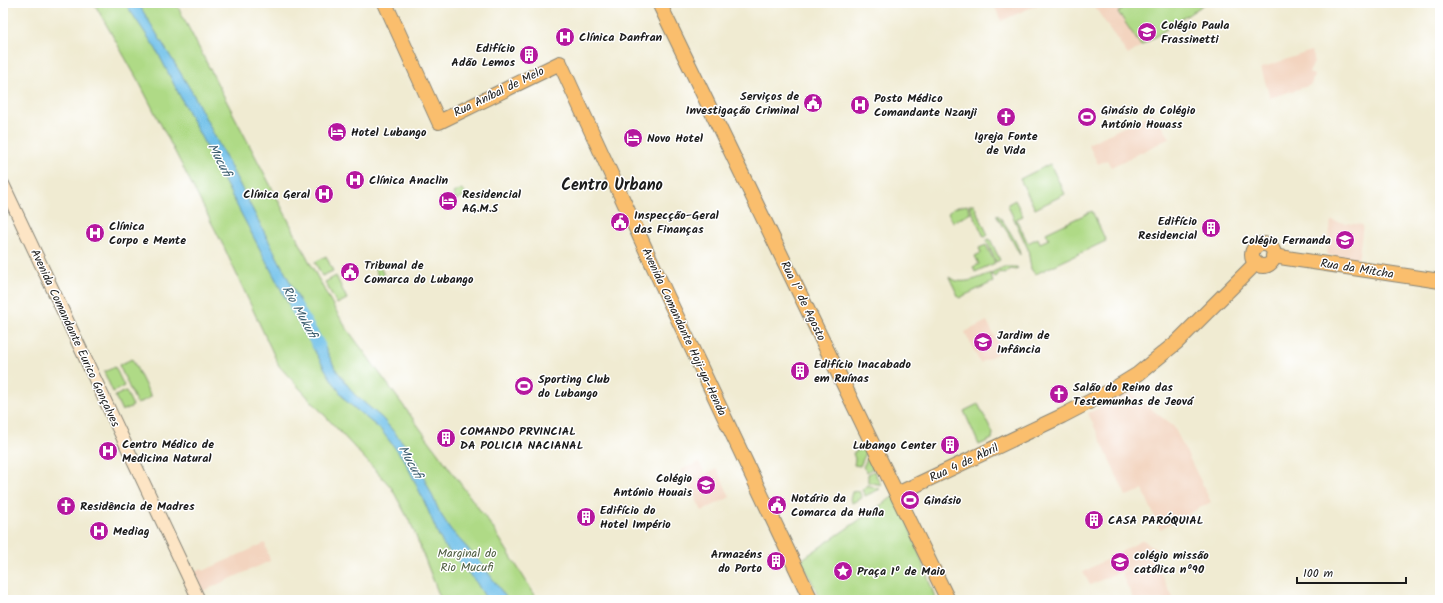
<svg xmlns="http://www.w3.org/2000/svg" width="1443" height="603" font-family="Kalam,sans-serif">
  <style>
    .built { fill: #f3d4bf }
    .green { fill: #afda86; stroke: #667b51 }
    .water { fill: #6dbfe9; stroke: #446e82 }
    .lines { fill: none; stroke-linecap: round; stroke-linejoin: round }
    .river { stroke: #6dbfe9; stroke-width: 13 }
    .secondary-casing { stroke: #868477; stroke-width: 14 }
    .primary-casing { stroke: #868477; stroke-width: 16 }
    .secondary { stroke: #fde5c5; stroke-width: 12 }
    .primary { stroke: #fabe6d; stroke-width: 14 }
    .labels { text-anchor: middle; dominant-baseline: central; stroke-width: 3; stroke-linejoin: round; paint-order: stroke }
    .poi-label { font-size: 12px; font-weight: bold; fill: #1c1c1c; stroke: #fff; text-anchor: start }
    .street-label { font-size: 12px; fill: #1c1c1c; stroke: #fff }
    .park-label { font-size: 12px; fill: #4f5e41; stroke: #fff }
    .water-label { font-size: 13px; font-style: italic; fill: #3c5d6e; stroke: #fff }
    .district-label { font-size: 16px; font-weight: bold; fill: #1c1c1c; stroke: #fff }
  </style>
  <rect width="100%" height="100%" fill="#fff"/>
  <filter id="ink" filterUnits="userSpaceOnUse"><feTurbulence type="fractalNoise" baseFrequency=".025" numOctaves="2"/><feDisplacementMap in="SourceGraphic" scale="8" xChannelSelector="R" yChannelSelector="G"/><feConvolveMatrix kernelMatrix="1 2 1 2 8 2 1 2 1" color-interpolation-filters="sRGB"/></filter>
  <filter id="wash" filterUnits="userSpaceOnUse"><feTurbulence type="fractalNoise" baseFrequency=".012" numOctaves="4" result="noise"/><feDisplacementMap in="SourceGraphic" scale="16" xChannelSelector="R" yChannelSelector="G"/><feGaussianBlur stdDeviation="0.9" result="paint"/><feColorMatrix in="noise" values="0 0 0 0 0 0 0 0 0 0 0 0 0 0 0 0 0 1.4 0 .05"/><feComposite in="paint" operator="in"/></filter>
  <g filter="url(#wash)">
    <rect width="100%" height="100%" fill="#f0ebd2"/>
    <g class="built">
      <path d="M993 3H1041L1001 21Z"/>
      <path d="M1092 3H1206L1128 55Z"/>
      <path d="M1311 51 1314 57V62L1309 73 1314 75 1311 85 1270 98 1261 68Z"/>
      <path d="M1153 113 1170 138 1111 167 1107 160 1098 164 1088 144Z"/>
      <path d="M1331 221 1363 225 1358 260 1327 255Z"/>
      <path d="M987 321 1002 351 980 363 965 332Z"/>
      <path d="M1130 392 1174 427 1211 502 1160 529 1143 490 1126 496 1088 413Z"/>
      <path d="M699 462 705 474 717 469 730 497 702 511 681 470Z"/>
      <path d="M1143 540 1161 553 1153 557 1174 600H1134L1121 573 1144 561 1090 585 1083 572Z"/>
      <path d="M265 543 270 561 203 591 194 572 202 568 203 571Z"/>
    </g>
    <g class="green">
      <path d="M94 3H176C208 66 241 129 274 192 297 237 319 283 345 326L493 528 538 600H441L412 526 391 487 279 366 223 245 140 84Z"/>
      <path d="M1128 3H1165L1166 5 1170 3H1206L1141 46 1118 12 1129 4Z"/>
      <path d="M1050 164 1065 194 1035 209 1020 179Z"/>
      <path d="M462 189 466 195 456 200 453 193Z"/>
      <path d="M1015 200 1023 216 1016 219 1028 243 1038 238 1040 243 1049 239 1046 233 1092 211 1106 241 1038 273 1035 274 1031 269 1028 249 1008 206V204Z"/>
      <path d="M967 205 971 213 953 222 948 213 954 208Z"/>
      <path d="M969 205H974L988 235 984 237Z"/>
      <path d="M997 214C1004 221 1020 246 1020 255L1008 233 997 217Z"/>
      <path d="M990 239 1000 260 996 262 986 240Z"/>
      <path d="M986 245 995 263 975 272 973 267 979 264 975 256 981 253 979 248Z"/>
      <path d="M326 256 333 271 322 276 315 262Z"/>
      <path d="M379 265 386 279 381 282 374 267Z"/>
      <path d="M1004 267H1016L1018 268 1016 270 1011 269 1004 274 1000 272 996 277 990 274 993 282 959 298 949 277C964 289 989 273 1004 267Z"/>
      <path d="M336 276 347 299 337 304 325 282Z"/>
      <path d="M132 359 151 397 137 404 119 365Z"/>
      <path d="M115 367 124 386 113 392 104 372Z"/>
      <path d="M126 391 133 406 122 411 115 396Z"/>
      <path d="M978 404 993 433 992 439 979 445 964 411Z"/>
      <path d="M863 448 866 453 860 466 854 465 855 459 853 453Z"/>
      <path d="M868 457 873 468 867 472 863 467Z"/>
      <path d="M874 471 881 485 868 482V474Z"/>
      <path d="M867 485 880 489 865 496 862 490Z"/>
      <path d="M859 491 862 498 852 503 850 499 852 492Z"/>
      <path d="M897 494 936 600H821L801 560Z"/>
    </g>
    <g class="water">
      <path d="M125 3H138L192 92 308 317 298 322 189 114 156 49Z"/>
      <path d="M316 329 335 368 354 394 382 418 405 445 418 464 440 513 451 530 481 563 508 600H487L476 582 443 544 438 534 424 501 405 461 381 430 346 401 329 376 305 334Z"/>
    </g>
    <g class="lines">
      <path class="river" d="M295 305 319 346"/>
    </g>
  </g>
  <g filter="url(#ink)">
    <g class="lines">
      <defs>
        <path id="secondary" d="M3 184 199 600"/>
        <g id="primary">
          <path d="M385 3 439 122 560 63 668 298 811 600"/>
          <path d="M659 3 948 600"/>
          <circle cx="1263" cy="255" r="11"/>
          <path d="M1273 256 1440 281"/>
          <path d="M897 494 1062 416 1112 390 1138 374 1177 342 1256 263"/>
        </g>
      </defs>
      <use href="#secondary" class="secondary-casing"/>
      <use href="#primary" class="primary-casing"/>
      <use href="#secondary" class="secondary"/>
      <use href="#primary" class="primary"/>
    </g>
  </g>
  <defs>
    <symbol id="university-disc" viewBox="-11 -11 22 22"><circle r="9.5" fill="#b5179e" stroke="#fff"/><path d="M0-5L7-2L0 1L-7-2ZM-4 1L0 2.5L4 1V4Q0 6-4 4Z" fill="#fff"/></symbol>
    <symbol id="hospital-disc" viewBox="-11 -11 22 22"><circle r="9.5" fill="#b5179e" stroke="#fff"/><path d="M-5-5h3v3.5h4V-5h3V5h-3V1.5h-4V5h-3Z" fill="#fff"/></symbol>
    <symbol id="building-disc" viewBox="-11 -11 22 22"><circle r="9.5" fill="#b5179e" stroke="#fff"/><path d="M-4-6H4V6H1V3H-1V6H-4ZM-2.5-4.3h1.7v1.8h-1.7ZM.8-4.3h1.7v1.8H.8ZM-2.5-1h1.7V.8h-1.7ZM.8-1h1.7V.8H.8Z" fill="#fff"/></symbol>
    <symbol id="civic-disc" viewBox="-11 -11 22 22"><circle r="9.5" fill="#b5179e" stroke="#fff"/><path d="M-.6-6.5H3V-4.5H.6V-3L4-1V1h2V6H-6V1h2V-1L-.6-3ZM-1.2 2.5V6h2.4V2.5Z" fill="#fff"/></symbol>
    <symbol id="church-disc" viewBox="-11 -11 22 22"><circle r="9.5" fill="#b5179e" stroke="#fff"/><path d="M-1.2-6h2.4v3.5h3.3v2.4h-3.3V6h-2.4V-.1h-3.3v-2.4h3.3Z" fill="#fff"/></symbol>
    <symbol id="stadium-disc" viewBox="-11 -11 22 22"><circle r="9.5" fill="#b5179e" stroke="#fff"/><path d="M0-5a6.5 5 0 1 0 0 10a6.5 5 0 1 0 0-10ZM-3.5-1.8h7v3.6h-7Z" fill="#fff"/></symbol>
    <symbol id="hotel-disc" viewBox="-11 -11 22 22"><circle r="9.5" fill="#b5179e" stroke="#fff"/><path d="M-6-4.5h1.5V1H6V5H4.5V3h-9V5H-6ZM-4 0a1.8 1.8 0 1 1 3.6 0ZM.5 0V-2.5h3Q6-2.5 6 0Z" fill="#fff"/></symbol>
    <symbol id="school-disc" viewBox="-11 -11 22 22"><circle r="9.5" fill="#b5179e" stroke="#fff"/><path d="M0-5L7-2L0 1L-7-2ZM-4 1L0 2.5L4 1V4Q0 6-4 4Z" fill="#fff"/></symbol>
    <symbol id="sight-disc" viewBox="-11 -11 22 22"><circle r="9.5" fill="#b5179e" stroke="#fff"/><path d="M0-6L1.8-2.2L6-1.7L2.9 1.2L3.7 5.4L0 3.3L-3.7 5.4L-2.9 1.2L-6-1.7L-1.8-2.2Z" fill="#fff"/></symbol>
  </defs>
  <g fill-rule="evenodd">
    <use href="#university-disc" x="1136" y="21" width="22" height="22"/>
    <use href="#hospital-disc" x="554" y="26" width="22" height="22"/>
    <use href="#building-disc" x="518" y="44" width="22" height="22"/>
    <use href="#civic-disc" x="802" y="92" width="22" height="22"/>
    <use href="#hospital-disc" x="849" y="94" width="22" height="22"/>
    <use href="#church-disc" x="995" y="106" width="22" height="22"/>
    <use href="#stadium-disc" x="1076" y="106" width="22" height="22"/>
    <use href="#hotel-disc" x="326" y="121" width="22" height="22"/>
    <use href="#hotel-disc" x="622" y="127" width="22" height="22"/>
    <use href="#hospital-disc" x="344" y="169" width="22" height="22"/>
    <use href="#hospital-disc" x="313" y="183" width="22" height="22"/>
    <use href="#hotel-disc" x="437" y="190" width="22" height="22"/>
    <use href="#civic-disc" x="609" y="211" width="22" height="22"/>
    <use href="#building-disc" x="1200" y="217" width="22" height="22"/>
    <use href="#hospital-disc" x="84" y="222" width="22" height="22"/>
    <use href="#school-disc" x="1334" y="229" width="22" height="22"/>
    <use href="#civic-disc" x="339" y="261" width="22" height="22"/>
    <use href="#school-disc" x="972" y="331" width="22" height="22"/>
    <use href="#building-disc" x="789" y="360" width="22" height="22"/>
    <use href="#stadium-disc" x="513" y="375" width="22" height="22"/>
    <use href="#church-disc" x="1048" y="383" width="22" height="22"/>
    <use href="#building-disc" x="435" y="427" width="22" height="22"/>
    <use href="#building-disc" x="939" y="434" width="22" height="22"/>
    <use href="#hospital-disc" x="97" y="440" width="22" height="22"/>
    <use href="#school-disc" x="695" y="474" width="22" height="22"/>
    <use href="#stadium-disc" x="899" y="489" width="22" height="22"/>
    <use href="#civic-disc" x="766" y="494" width="22" height="22"/>
    <use href="#church-disc" x="55" y="495" width="22" height="22"/>
    <use href="#building-disc" x="575" y="506" width="22" height="22"/>
    <use href="#building-disc" x="1083" y="509" width="22" height="22"/>
    <use href="#hospital-disc" x="88" y="520" width="22" height="22"/>
    <use href="#building-disc" x="765" y="550" width="22" height="22"/>
    <use href="#school-disc" x="1109" y="551" width="22" height="22"/>
    <use href="#sight-disc" x="832" y="560" width="22" height="22"/>
  </g>
  <g class="labels">
    <g class="poi-label">
      <text x="1161" y="25">Colégio Paula<tspan x="1161" dy="14">Frassinetti</tspan></text>
      <text x="579" y="37">Clínica Danfran</text>
      <text x="515" y="48" text-anchor="end">Edifício<tspan x="515" dy="14">Adão Lemos</tspan></text>
      <text x="799" y="96" text-anchor="end">Serviços de<tspan x="799" dy="14">Investigação Criminal</tspan></text>
      <text x="874" y="98">Posto Médico<tspan x="874" dy="14">Comandante Nzanji</tspan></text>
      <text x="1101" y="110">Ginásio do Colégio<tspan x="1101" dy="14">António Houass</tspan></text>
      <text x="351" y="132">Hotel Lubango</text>
      <text x="1006" y="136" text-anchor="middle">Igreja Fonte<tspan x="1006" dy="14">de Vida</tspan></text>
      <text x="647" y="138">Novo Hotel</text>
      <text x="369" y="180">Clínica Anaclin</text>
      <text x="310" y="194" text-anchor="end">Clínica Geral</text>
      <text x="462" y="194">Residencial<tspan x="462" dy="14">AG.M.S</tspan></text>
      <text x="634" y="215">Inspecção-Geral<tspan x="634" dy="14">das Finanças</tspan></text>
      <text x="1197" y="221" text-anchor="end">Edifício<tspan x="1197" dy="14">Residencial</tspan></text>
      <text x="109" y="226">Clínica<tspan x="109" dy="14">Corpo e Mente</tspan></text>
      <text x="1331" y="240" text-anchor="end">Colégio Fernanda</text>
      <text x="364" y="265">Tribunal de<tspan x="364" dy="14">Comarca do Lubango</tspan></text>
      <text x="997" y="335">Jardim de<tspan x="997" dy="14">Infância</tspan></text>
      <text x="814" y="364">Edifício Inacabado<tspan x="814" dy="14">em Ruínas</tspan></text>
      <text x="538" y="379">Sporting Club<tspan x="538" dy="14">do Lubango</tspan></text>
      <text x="1073" y="387">Salão do Reino das<tspan x="1073" dy="14">Testemunhas de Jeová</tspan></text>
      <text x="460" y="431">COMANDO PRVINCIAL<tspan x="460" dy="14">DA POLICIA NACIANAL</tspan></text>
      <text x="122" y="444">Centro Médico de<tspan x="122" dy="14">Medicina Natural</tspan></text>
      <text x="936" y="445" text-anchor="end">Lubango Center</text>
      <text x="692" y="478" text-anchor="end">Colégio<tspan x="692" dy="14">António Houais</tspan></text>
      <text x="791" y="498">Notário da<tspan x="791" dy="14">Comarca da Huíla</tspan></text>
      <text x="924" y="500">Ginásio</text>
      <text x="80" y="506">Residência de Madres</text>
      <text x="600" y="510">Edifício do<tspan x="600" dy="14">Hotel Império</tspan></text>
      <text x="1108" y="520">CASA PARÓQUIAL</text>
      <text x="113" y="531">Mediag</text>
      <text x="762" y="554" text-anchor="end">Armazéns<tspan x="762" dy="14">do Porto</tspan></text>
      <text x="1134" y="555">colégio missão<tspan x="1134" dy="14">católica nº90</tspan></text>
      <text x="857" y="571">Praça 1º de Maio</text>
    </g>
    <g class="street-label">
      <text transform="translate(499 92) rotate(-26)">Rua Aníbal de Melo</text>
      <text transform="translate(1357 269) rotate(9)">Rua da Mitcha</text>
      <text transform="translate(803 301) rotate(64)">Rua 1º de Agosto</text>
      <text transform="translate(684 332) rotate(65)">Avenida Comandante Hoji-ya-Henda</text>
      <text transform="translate(75 338) rotate(65)">Avenida Comandante Eurico Gonçalves</text>
      <text transform="translate(964 463) rotate(-25)">Rua 4 de Abril</text>
    </g>
    <g class="park-label">
      <text x="467" y="553">Marginal do<tspan x="467" dy="14">Rio Mucufi</tspan></text>
    </g>
    <g class="water-label">
      <text transform="translate(219 160) rotate(62)">Mucufi</text>
      <text transform="translate(299 312) rotate(61)">Rio Mukufi</text>
      <text transform="translate(410 462) rotate(61)">Mucufi</text>
    </g>
    <g class="district-label">
      <text x="612" y="185">Centro Urbano</text>
    </g>
  </g>
  <rect width="1443" height="603" fill="none" stroke="#fff" stroke-width="16"/>
  <path d="M1297 577v6h109v-6" fill="none" stroke="#1c1c1c" stroke-width="2"/>
  <text x="1303" y="577" font-size="12" fill="#1c1c1c" stroke="#ffffff" stroke-width="3" paint-order="stroke">100 m</text>
</svg>
